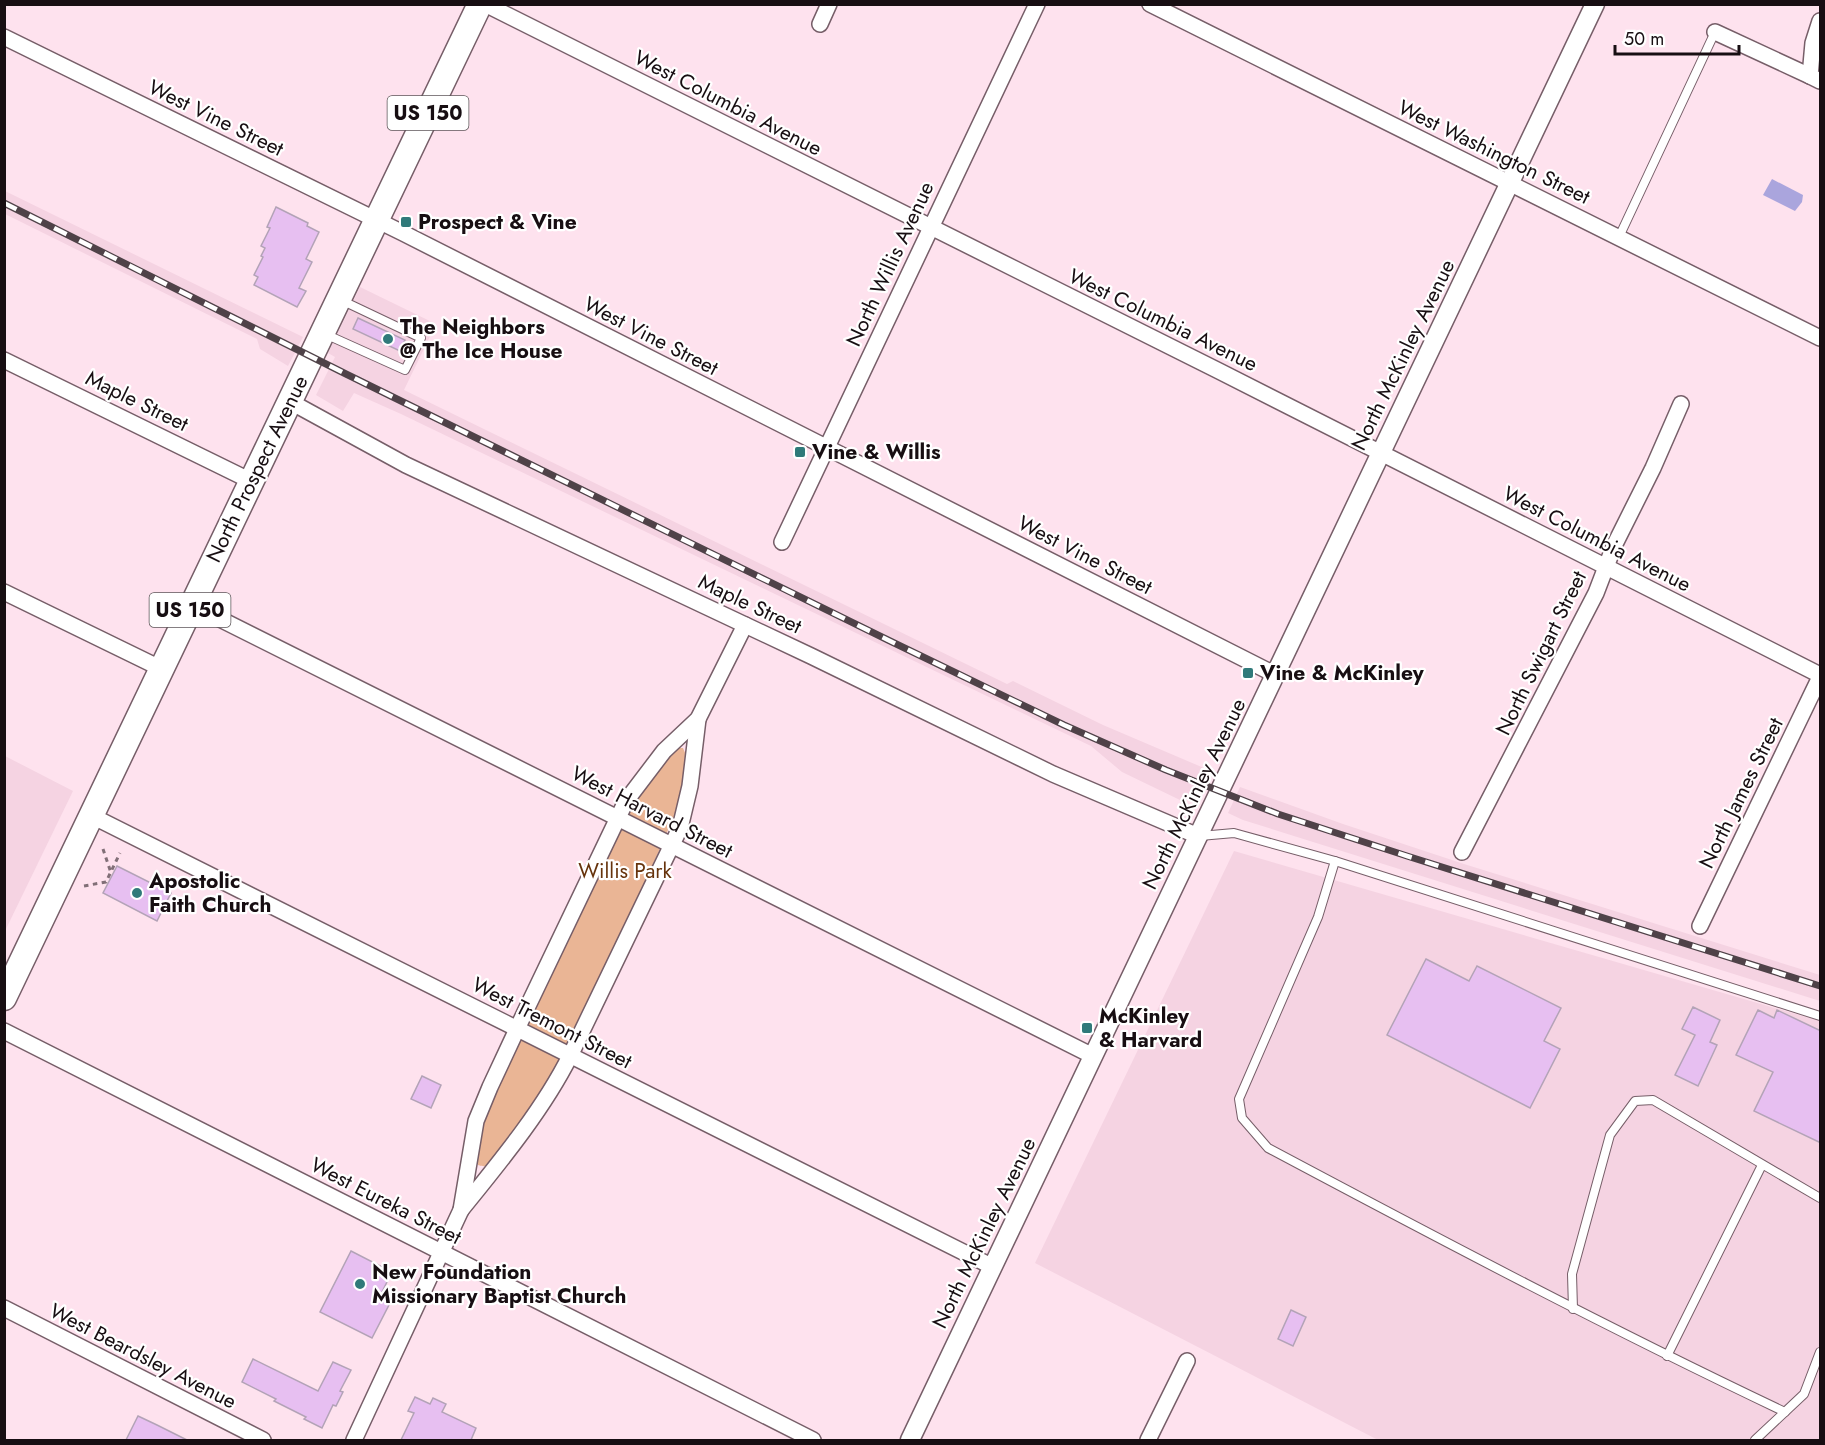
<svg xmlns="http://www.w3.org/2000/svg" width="1825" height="1445" font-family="Jost,sans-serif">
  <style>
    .built { fill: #f5d3e2 }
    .green { fill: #eab595 }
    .water { fill: #aaa5dd }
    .building { fill: #e7bff1; stroke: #b3a3b7; stroke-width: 1.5 }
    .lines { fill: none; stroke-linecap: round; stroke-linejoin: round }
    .service-casing { stroke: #765e68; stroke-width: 10 }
    .minor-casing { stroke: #765e68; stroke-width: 18 }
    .tertiary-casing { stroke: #765e68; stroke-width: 21 }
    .primary-casing { stroke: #765e68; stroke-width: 27 }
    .path { stroke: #816f77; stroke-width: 3; stroke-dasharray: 4.5 4.5; stroke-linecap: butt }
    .service { stroke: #fff; stroke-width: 8 }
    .minor { stroke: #fff; stroke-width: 15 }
    .tertiary { stroke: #fff; stroke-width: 18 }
    .primary { stroke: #fff; stroke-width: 24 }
    .rail-casing { stroke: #4f4248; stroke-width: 7 }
    .rail { stroke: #fff; stroke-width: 4.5; stroke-dasharray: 14; stroke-linecap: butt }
    .poi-dot { fill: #307a7a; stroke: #fff; stroke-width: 2 }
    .labels { text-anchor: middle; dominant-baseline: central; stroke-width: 4.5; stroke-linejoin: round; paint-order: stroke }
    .shield { fill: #fff; stroke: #5d5659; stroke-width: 1.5 }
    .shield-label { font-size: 20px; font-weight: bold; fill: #170e12 }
    .street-label { font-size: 21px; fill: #170e12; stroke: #fff }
    .poi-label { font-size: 21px; font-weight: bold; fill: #170e12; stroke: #fff; text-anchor: start }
    .park-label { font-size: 21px; fill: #66330c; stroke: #fff }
  </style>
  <rect width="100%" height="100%" fill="#fee2ee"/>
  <g class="built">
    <path d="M4 191H5L303 337 288 366 260 349 257 339 5 214Z"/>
    <path d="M360 287 436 324 404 390 1007 684 1013 681 1103 725 1211 771 1196 804 1182 798 1180 800 1122 772 1091 746 401 414 354 393 343 411 316 395 335 357 328 353Z"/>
    <path d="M5 756 73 791 5 931Z"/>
    <path d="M1240 787 1343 824 1464 864 1820 975V1001L1243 820 1228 813Z"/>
    <path d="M1234 851 1820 1021V1440H1378L1035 1263Z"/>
  </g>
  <path class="green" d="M678 748H683L686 755 681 795 675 814 651 869 579 1022 546 1084 494 1159C489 1165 487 1168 478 1165L476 1161 483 1125 497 1087C525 1029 552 971 580 912 607 855 632 792 678 748Z"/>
  <path class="water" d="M1772 179 1803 195 1802 202 1795 211 1763 195Z"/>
  <g class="building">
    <path d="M276 207 308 223 307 226 319 232 306 259 312 262 299 288 306 291 297 307 254 285 258 277 254 275 263 257 261 256 265 248 261 246 270 228 267 227Z"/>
    <path d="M358 318 405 340 400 351 353 329Z"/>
    <path d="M117 866 171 893 157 921 103 893Z"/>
    <path d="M1426 959 1469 981 1477 966 1561 1008 1544 1041 1560 1049 1530 1108 1387 1035Z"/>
    <path d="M1693 1007 1720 1020 1710 1042 1717 1045 1698 1086 1675 1075 1695 1035 1682 1029Z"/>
    <path d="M1758 1010 1774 1018 1777 1010 1821 1031V1143L1754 1111 1773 1072 1736 1055Z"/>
    <path d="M422 1076 441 1085 431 1108 411 1099Z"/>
    <path d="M351 1251 392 1272 380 1296 391 1301 372 1338 320 1312Z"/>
    <path d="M1291 1310 1306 1317 1293 1346 1278 1339Z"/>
    <path d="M253 1359 318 1391 333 1362 351 1370 340 1391 343 1392 336 1406 333 1405 322 1428 304 1419 306 1417 274 1401 276 1399 242 1382Z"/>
    <path d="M415 1397 430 1404 433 1398 446 1404 442 1412 476 1428 471 1440H401L414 1413 408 1411Z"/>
    <path d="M138 1416 157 1425 187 1440H126Z"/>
  </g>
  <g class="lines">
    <defs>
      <g id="service">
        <path d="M1619 237 1715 32"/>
        <path d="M325 334 405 370 421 338 343 301"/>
        <path d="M1200 836 1234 833 1335 861 1820 1016"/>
        <path d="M1335 861 1318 917 1239 1099 1242 1118 1268 1148C1439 1239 1610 1329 1785 1412"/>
        <path d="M1573 1309 1572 1274 1610 1135 1635 1101 1653 1100 1820 1198"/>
        <path d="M1667 1356 1762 1165"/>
        <path d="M1755 1440 1804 1394 1820 1352"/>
      </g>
      <g id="minor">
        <path d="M485 4 1219 371 1820 675"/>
        <path d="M1150 4 1820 338"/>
        <path d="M1820 21 1813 43 1810 76 1820 81"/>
        <path d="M820 24 829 4"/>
        <path d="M1715 32 1810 76"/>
        <path d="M4 37 403 233 1276 675"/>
        <path d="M4 360 251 481"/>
        <path d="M289 401 406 465 811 656 1053 774 1198 836"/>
        <path d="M782 542 1037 4"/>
        <path d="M4 592 162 669"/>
        <path d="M192 605 1093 1056"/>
        <path d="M92 816 993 1267"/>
        <path d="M1462 852 1596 593 1614 546 1653 468 1681 404"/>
        <path d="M1700 926 1820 677"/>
        <path d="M4 1031 813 1440"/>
        <path d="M461 1210C499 1163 543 1110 570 1056L680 828 690 786 698 719"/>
        <path d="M4 1308 263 1440"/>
        <path d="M354 1440 461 1210 476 1121 490 1087 525 1012 626 801 664 751 698 719 745 625"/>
        <path d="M1148 1440 1187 1361"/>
      </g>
      <path id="tertiary" d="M910 1440 1595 4"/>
      <path id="primary" d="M4 998 480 4"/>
    </defs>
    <use href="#service" class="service-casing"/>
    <use href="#minor" class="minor-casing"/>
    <use href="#tertiary" class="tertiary-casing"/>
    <use href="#primary" class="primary-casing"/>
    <g class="path">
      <path d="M103 849 111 873"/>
      <path d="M84 886 106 882 120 853"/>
    </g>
    <use href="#service" class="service"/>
    <use href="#minor" class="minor"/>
    <use href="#tertiary" class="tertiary"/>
    <use href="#primary" class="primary"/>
    <defs>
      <path id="rail" d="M4 203 346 374 888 640 1064 725 1166 770 1278 814 1407 856 1820 986"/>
    </defs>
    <use href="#rail" class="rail-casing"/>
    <use href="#rail" class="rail"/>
  </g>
  <g class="poi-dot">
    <rect x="400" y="216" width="12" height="12" rx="3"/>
    <circle cx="388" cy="339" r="6"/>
    <rect x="794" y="446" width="12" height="12" rx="3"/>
    <rect x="1242" y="667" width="12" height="12" rx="3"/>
    <circle cx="137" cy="893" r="6"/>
    <rect x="1081" y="1022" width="12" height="12" rx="3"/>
    <circle cx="360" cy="1284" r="6"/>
  </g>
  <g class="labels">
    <g class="shield">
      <rect x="387.5" y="96" width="81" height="34" rx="4.5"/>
      <rect x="149.5" y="593" width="81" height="34" rx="4.5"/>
    </g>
    <g class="shield-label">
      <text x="428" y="113">US 150</text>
      <text x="190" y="610">US 150</text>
    </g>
    <g class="street-label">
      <text transform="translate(728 103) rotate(27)">West Columbia Avenue</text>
      <text transform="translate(216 118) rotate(26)">West Vine Street</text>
      <text transform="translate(1494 152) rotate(26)">West Washington Street</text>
      <text transform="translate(890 264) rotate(-65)">North Willis Avenue</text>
      <text transform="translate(1163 320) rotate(26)">West Columbia Avenue</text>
      <text transform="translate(651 336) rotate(27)">West Vine Street</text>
      <text transform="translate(1403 355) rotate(-64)">North McKinley Avenue</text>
      <text transform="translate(137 401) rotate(26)">Maple Street</text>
      <text transform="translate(257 469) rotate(-64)">North Prospect Avenue</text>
      <text transform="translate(1597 539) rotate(27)">West Columbia Avenue</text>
      <text transform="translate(1085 555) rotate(27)">West Vine Street</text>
      <text transform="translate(750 604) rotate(25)">Maple Street</text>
      <text transform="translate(1541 653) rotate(-64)">North Swigart Street</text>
      <text transform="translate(1741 793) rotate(-64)">North James Street</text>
      <text transform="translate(1194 794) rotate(-64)">North McKinley Avenue</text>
      <text transform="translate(652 812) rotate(27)">West Harvard Street</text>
      <text transform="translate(552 1023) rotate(27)">West Tremont Street</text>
      <text transform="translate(386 1201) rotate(27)">West Eureka Street</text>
      <text transform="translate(984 1233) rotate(-64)">North McKinley Avenue</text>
      <text transform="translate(143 1356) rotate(27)">West Beardsley Avenue</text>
    </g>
    <g class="poi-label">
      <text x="418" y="222">Prospect &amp; Vine</text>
      <text x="400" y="327">The Neighbors<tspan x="400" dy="24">@ The Ice House</tspan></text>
      <text x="812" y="452">Vine &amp; Willis</text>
      <text x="1260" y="673">Vine &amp; McKinley</text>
      <text x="149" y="881">Apostolic<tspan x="149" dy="24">Faith Church</tspan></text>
      <text x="1099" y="1016">McKinley<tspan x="1099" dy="24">&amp; Harvard</tspan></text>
      <text x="372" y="1272">New Foundation<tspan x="372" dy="24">Missionary Baptist Church</tspan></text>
    </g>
    <g class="park-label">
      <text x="625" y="871">Willis Park</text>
    </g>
  </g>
  <rect width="1825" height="1445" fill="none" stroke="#170e12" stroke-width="12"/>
  <path d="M1615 45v9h124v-9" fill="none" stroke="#170e12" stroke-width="3"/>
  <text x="1624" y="45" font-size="18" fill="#170e12" stroke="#ffffff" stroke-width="4.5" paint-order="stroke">50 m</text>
</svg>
